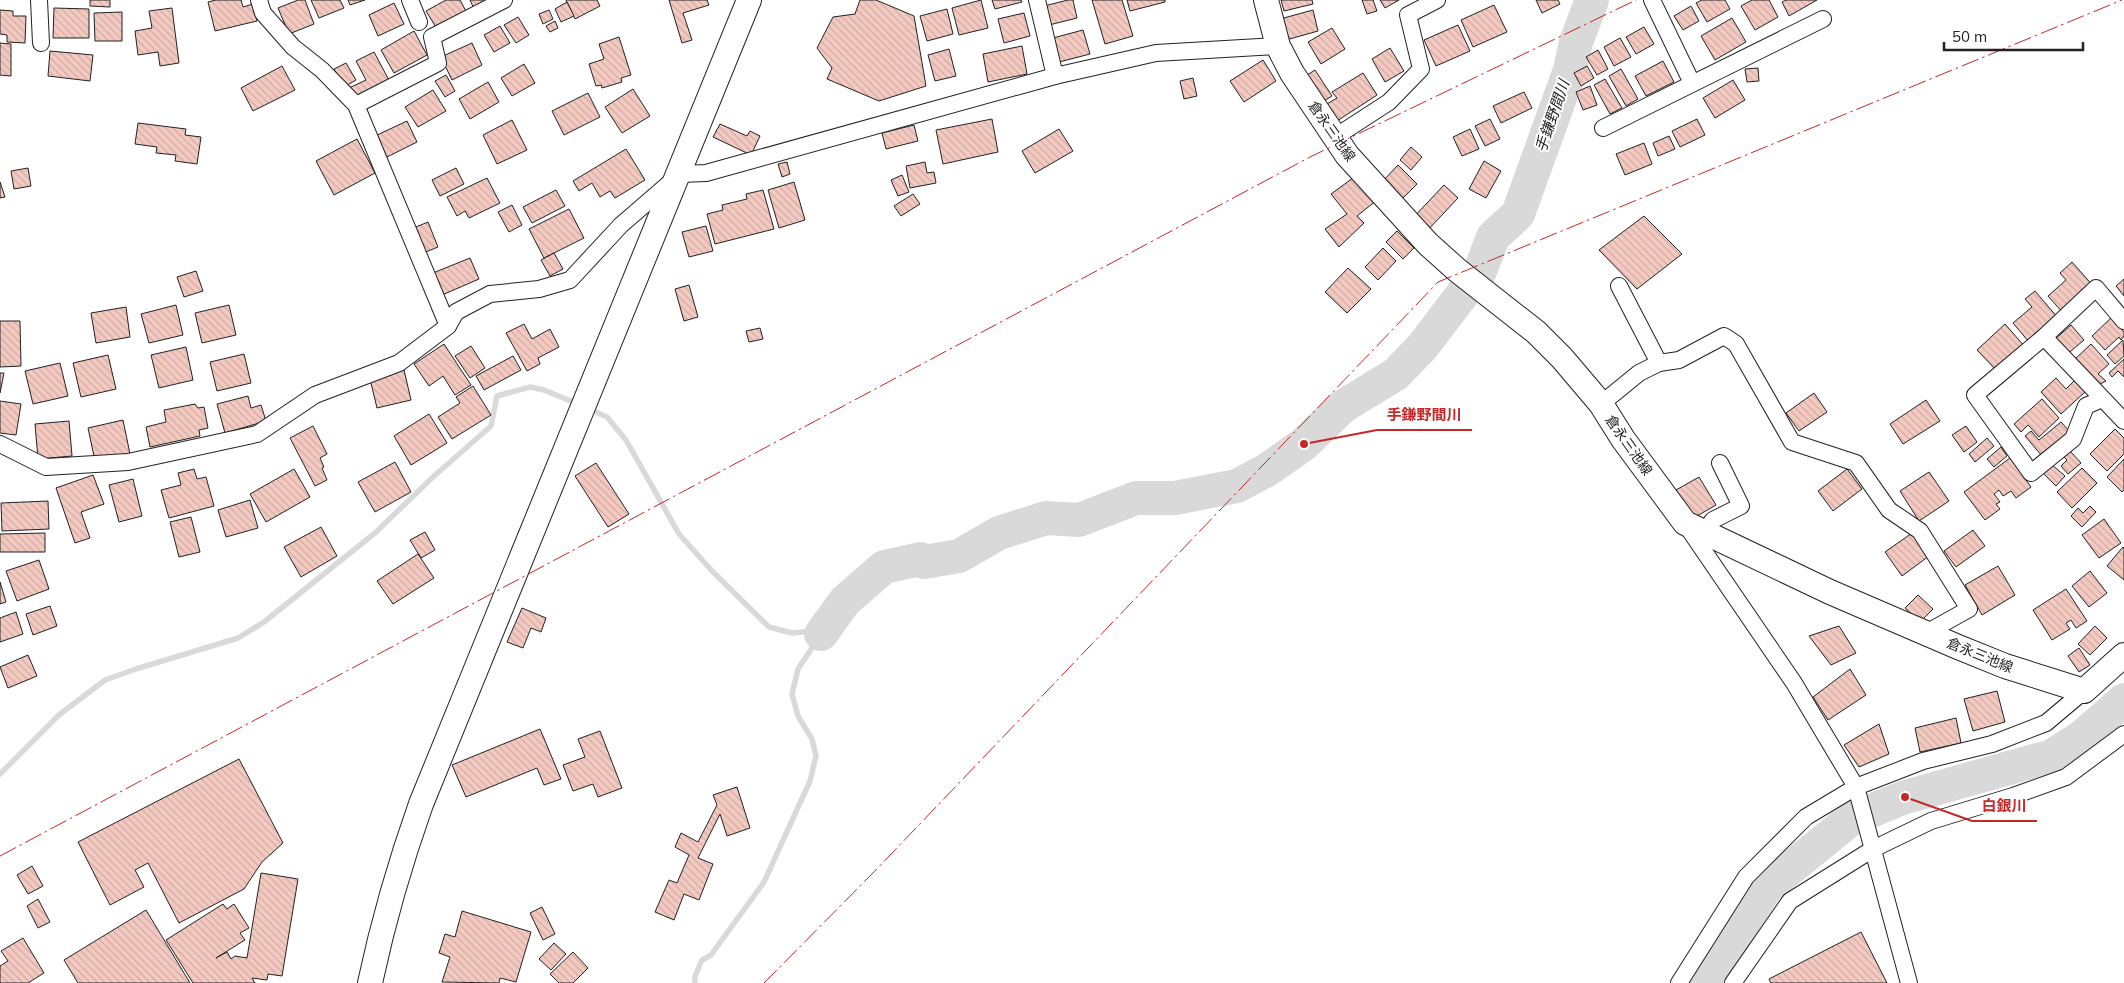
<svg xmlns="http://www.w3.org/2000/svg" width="2124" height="983" font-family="Mulish,'Noto Sans JP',sans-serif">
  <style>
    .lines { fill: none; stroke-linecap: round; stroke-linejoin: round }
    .stream { stroke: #d9d9d9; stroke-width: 5.5 }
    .river { stroke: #d9d9d9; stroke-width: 34 }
    .building { fill: url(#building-back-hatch); stroke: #222 }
    .street-casing { stroke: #222; stroke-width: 18 }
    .secondary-casing { stroke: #222; stroke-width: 26 }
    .street { stroke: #fff; stroke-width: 16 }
    .secondary { stroke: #fff; stroke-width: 24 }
    .power { stroke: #c62828; stroke-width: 1; stroke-dasharray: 18 4 2.5 4; stroke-linecap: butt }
    .labels { text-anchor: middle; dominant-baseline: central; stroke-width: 4; stroke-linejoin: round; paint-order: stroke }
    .street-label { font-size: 14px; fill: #222; stroke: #fff }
    .water-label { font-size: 15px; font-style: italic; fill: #222; stroke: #fff }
    .leader { fill: none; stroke: #c62828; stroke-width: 2 }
    .callout-dot { fill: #c62828; stroke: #fff; stroke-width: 2 }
    .callout-label { font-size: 15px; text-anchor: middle; font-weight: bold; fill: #c62828; stroke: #fff; stroke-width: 4; stroke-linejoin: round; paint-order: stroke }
  </style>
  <defs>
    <pattern id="building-back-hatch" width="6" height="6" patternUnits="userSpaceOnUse" patternTransform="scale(1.25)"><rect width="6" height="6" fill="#f3c9c0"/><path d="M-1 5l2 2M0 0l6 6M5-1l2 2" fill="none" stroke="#d0aca5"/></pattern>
  </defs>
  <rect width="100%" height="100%" fill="#fff"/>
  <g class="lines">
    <g class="stream">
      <path d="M589 409 607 417 626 440 679 534 713 572 769 627 792 633 813 631 821 634 798 669 792 694 798 716 812 739 816 756 810 781 764 882 711 955 702 960 695 976V983"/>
      <path d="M0 774 59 715 105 680 136 669 238 638 264 622 375 533 433 477 491 426 497 396 530 387 544 390 578 404"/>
    </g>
    <g class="river">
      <path d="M821 634 845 601 884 567 920 559 924 562 959 556 999 533 1046 518 1079 520 1136 498H1175L1237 486 1267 470 1304 444 1342 407 1396 374 1423 346 1480 271 1493 237 1518 214 1570 70 1576 42 1592 0"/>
      <path d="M1704 983 1766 888 1851 819 1905 797 2052 756 2083 736 2124 700"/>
    </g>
  </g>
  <g class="building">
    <path d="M90 0H110V7L90 6Z"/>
    <path d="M216 0H241L243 7 253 4 257 21 215 31 208 2Z"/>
    <path d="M298 0H305L314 24 289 34 278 8Z"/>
    <path d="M311 0H340L344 8 319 18Z"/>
    <path d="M348 0H365L350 5Z"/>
    <path d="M446 0H460L467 13 437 29 426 11Z"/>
    <path d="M470 0H494L475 11Z"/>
    <path d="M566 0H597L600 6 575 19Z"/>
    <path d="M669 0H707L709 5 683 13 692 40 682 43Z"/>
    <path d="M860 0H876L914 16 926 86 879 101 827 79 832 68 817 48 833 17 855 14Z"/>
    <path d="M981 0 988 28 959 35 952 8Z"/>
    <path d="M992 0H1021L1022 2 995 9Z"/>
    <path d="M1068 0H1073L1077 18 1049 25 1044 6Z"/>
    <path d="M1092 0H1122L1133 36 1105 44Z"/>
    <path d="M1127 0H1165V2L1130 11Z"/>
    <path d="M1281 0H1312L1313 4 1284 11Z"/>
    <path d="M1362 0H1373L1377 11 1367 14Z"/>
    <path d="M1380 0H1399L1385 8Z"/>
    <path d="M1536 0H1558L1560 4 1542 13Z"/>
    <path d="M1702 0H1725L1730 9 1707 22 1696 3Z"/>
    <path d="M1752 0H1769L1778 17 1755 30 1741 6Z"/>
    <path d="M1786 0H1817L1789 16 1782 2Z"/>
    <path d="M567 2 574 16 561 22 555 9Z"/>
    <path d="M394 3 404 24 378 36 369 15Z"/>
    <path d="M1494 5 1507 32 1473 47 1461 20Z"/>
    <path d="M1691 6 1699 21 1683 30 1674 16Z"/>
    <path d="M54 8 89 9V38H53Z"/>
    <path d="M172 8 179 63 160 66 158 52 138 55 135 31 152 28 149 11Z"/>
    <path d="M947 9 953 34 927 41 920 16Z"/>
    <path d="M0 10 13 11V16H26L25 43 7 42V35L0 34Z"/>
    <path d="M549 10 553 19 543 24 539 14Z"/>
    <path d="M1313 10 1318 31 1286 40 1280 19Z"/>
    <path d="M122 12V41H95L94 13Z"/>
    <path d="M1024 13 1030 36 1004 43 998 19Z"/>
    <path d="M518 17 529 35 516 43 504 25Z"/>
    <path d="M1732 18 1746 42 1715 60 1701 36Z"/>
    <path d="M555 21 558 28 550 32 546 26Z"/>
    <path d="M1458 25 1470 51 1436 66 1424 40Z"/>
    <path d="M500 26 510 43 494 52 484 35Z"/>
    <path d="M1644 27 1654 44 1636 54 1626 37Z"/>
    <path d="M1332 28 1345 49 1321 64 1308 42Z"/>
    <path d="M1083 30 1090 54 1059 62 1053 38Z"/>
    <path d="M414 31 427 55 394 73 381 50Z"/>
    <path d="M619 37 631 75 621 78 622 82 602 88 601 85 596 86 589 64 604 59 599 44Z"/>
    <path d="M1620 38 1631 57 1614 66 1604 47Z"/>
    <path d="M0 43 11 44V76L0 75Z"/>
    <path d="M472 43 482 65 452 80 441 57Z"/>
    <path d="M1022 46 1027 74 988 82 983 54Z"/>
    <path d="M1390 48 1404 71 1385 82 1372 59Z"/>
    <path d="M949 49 956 76 935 81 928 55Z"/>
    <path d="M1598 50 1608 69 1597 75 1586 57Z"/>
    <path d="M50 51 93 55 90 81 48 76Z"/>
    <path d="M374 52 391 84 356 102 349 88 366 80 356 61Z"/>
    <path d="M1263 60 1276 81 1244 102 1230 81Z"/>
    <path d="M1663 61 1674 82 1646 96 1635 76Z"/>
    <path d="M346 63 356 80 344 87 334 69Z"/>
    <path d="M524 64 535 83 512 96 501 78Z"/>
    <path d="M282 66 295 90 253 111 241 88Z"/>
    <path d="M1587 66 1594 78 1581 86 1574 73Z"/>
    <path d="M1758 68 1759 81 1747 82 1745 69Z"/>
    <path d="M1621 69 1638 99 1626 106 1609 76Z"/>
    <path d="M1315 70 1332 96 1317 105 1301 79Z"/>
    <path d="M1363 73 1377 95 1337 121 1327 104 1337 98 1332 92Z"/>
    <path d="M446 75 455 91 445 97 435 81Z"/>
    <path d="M1193 78 1197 96 1184 99 1180 81Z"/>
    <path d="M1605 79 1622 108 1610 114 1594 85Z"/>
    <path d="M1733 80 1745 100 1715 118 1703 98Z"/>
    <path d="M488 82 499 102 470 119 459 99Z"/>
    <path d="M1590 86 1597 105 1583 110 1576 92Z"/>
    <path d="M633 89 650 116 622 133 605 107Z"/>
    <path d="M433 90 446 111 418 127 405 107Z"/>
    <path d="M1524 92 1532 108 1501 123 1493 106Z"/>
    <path d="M588 93 600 117 564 135 552 111Z"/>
    <path d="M992 119 998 152 943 164 936 130Z"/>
    <path d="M1490 119 1500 139 1485 146 1475 126Z"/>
    <path d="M1697 119 1705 135 1680 147 1672 131Z"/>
    <path d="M512 120 527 150 497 164 483 135Z"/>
    <path d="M407 121 417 142 385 158 375 136Z"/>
    <path d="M138 123 186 129 185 135 201 137 197 164 175 161 176 155 156 153 157 147 135 144Z"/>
    <path d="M720 124 747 136 750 131 760 136 751 155 713 137Z"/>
    <path d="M914 125 918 141 886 149 882 133Z"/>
    <path d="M1059 129 1073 151 1035 173 1022 151Z"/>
    <path d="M1470 129 1479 149 1462 156 1453 137Z"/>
    <path d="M1669 136 1675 149 1658 156 1653 143Z"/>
    <path d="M357 139 375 173 334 195 316 161Z"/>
    <path d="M1644 143 1652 164 1625 175 1616 154Z"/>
    <path d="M1411 147 1422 157 1411 170 1400 160Z"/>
    <path d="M626 149 645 180 615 198 610 191 600 197 592 183 579 191 573 181Z"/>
    <path d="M1484 161 1501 171 1486 198 1469 189Z"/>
    <path d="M787 162 790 174 782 177 778 164Z"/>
    <path d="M925 162 927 173 934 172 936 183 910 188 906 166Z"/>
    <path d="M1398 165 1417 184 1401 200 1382 182Z"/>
    <path d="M28 168 31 186 14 189 11 171Z"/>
    <path d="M456 168 464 184 440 196 432 180Z"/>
    <path d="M902 175 909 192 898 196 891 180Z"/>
    <path d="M487 178 500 203 469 218 465 211 457 216 447 197Z"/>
    <path d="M1353 178 1377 200 1357 216 1364 223 1339 247 1325 229 1347 214 1331 194Z"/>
    <path d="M0 182 5 197 0 198Z"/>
    <path d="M794 182 805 220 779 228 768 190Z"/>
    <path d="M1444 185 1458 198 1426 232 1412 219Z"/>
    <path d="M556 190 565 206 532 223 523 207Z"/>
    <path d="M763 190 774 229 715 244 707 214 723 210 722 205 747 199 746 194Z"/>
    <path d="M913 194 920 204 901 216 894 206Z"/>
    <path d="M512 205 522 225 509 232 498 212Z"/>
    <path d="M569 209 584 238 544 258 529 229Z"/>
    <path d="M1644 216 1682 254 1637 289 1599 250Z"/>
    <path d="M428 222 438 247 421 254 411 229Z"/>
    <path d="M706 226 713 251 689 257 682 232Z"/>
    <path d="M1397 231 1414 248 1403 259 1386 242Z"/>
    <path d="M1383 248 1396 261 1378 280 1365 267Z"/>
    <path d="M554 253 563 269 550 276 541 260Z"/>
    <path d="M470 258 479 279 442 295 433 273Z"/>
    <path d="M2072 262 2094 287 2064 314 2048 296 2066 280 2060 273Z"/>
    <path d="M1348 268 1371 289 1347 313 1325 292Z"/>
    <path d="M196 271 203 291 184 297 177 277Z"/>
    <path d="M2124 279V296L2116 286Z"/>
    <path d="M689 285 698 317 684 321 675 289Z"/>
    <path d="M2035 291 2058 318 2029 342 2013 323 2032 307 2025 299Z"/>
    <path d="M176 305 183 335 149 343 141 314Z"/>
    <path d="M229 305 236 335 202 343 195 313Z"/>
    <path d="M126 307 130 337 96 343 91 313Z"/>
    <path d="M2111 318 2124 332V336L2121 340 2119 337 2105 350 2092 336Z"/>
    <path d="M0 321H20L21 366 0 367Z"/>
    <path d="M524 324 532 339 550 329 559 347 538 358 540 364 527 371 506 333Z"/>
    <path d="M2005 324 2025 347 1997 371 1977 350Z"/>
    <path d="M2071 325 2084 340 2065 356 2053 341Z"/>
    <path d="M760 328 763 339 749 342 746 331Z"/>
    <path d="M2123 340 2124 356 2115 364 2107 355Z"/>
    <path d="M444 344 471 385 455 395 443 376 429 386 414 364Z"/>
    <path d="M2091 344 2109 364 2098 374 2106 381 2096 386 2073 361Z"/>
    <path d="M471 346 485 368 470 378 455 356Z"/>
    <path d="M186 347 193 380 159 388 151 355Z"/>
    <path d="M244 354 251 383 217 391 210 362Z"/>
    <path d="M108 355 116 389 81 397 73 363Z"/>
    <path d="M513 356 521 370 484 390 476 376Z"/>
    <path d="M2124 359V377L2118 371 2112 377 2109 373Z"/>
    <path d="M60 363 68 396 33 404 25 371Z"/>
    <path d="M404 370 411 400 377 408 370 379Z"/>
    <path d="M0 373H4L0 393Z"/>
    <path d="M2056 378 2066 389 2075 380 2086 391 2061 414 2041 392Z"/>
    <path d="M473 386 491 415 452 439 438 417 460 403 456 397Z"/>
    <path d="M1814 393 1827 412 1799 431 1786 413Z"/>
    <path d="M248 396 251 408 261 405 266 421 225 433 217 404Z"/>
    <path d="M2042 399 2059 418 2039 437 2028 425 2021 432 2014 424Z"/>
    <path d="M1926 400 1940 421 1903 444 1890 424Z"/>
    <path d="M0 401 21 404 16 435 0 433Z"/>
    <path d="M195 404 198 408 204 407 208 428 199 430 200 436 150 447 146 427 166 422 164 410Z"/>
    <path d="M429 414 447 443 411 465 394 436Z"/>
    <path d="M123 420 130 454 95 461 88 428Z"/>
    <path d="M69 421 72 456 38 459 35 424Z"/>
    <path d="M2061 422 2070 432 2042 456 2025 436 2031 431 2039 440Z"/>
    <path d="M313 426 327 454 320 458 324 467 322 468 327 480 315 486 290 438Z"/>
    <path d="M1966 426 1977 442 1964 452 1952 435Z"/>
    <path d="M2115 429 2124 438V454L2107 471 2090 454Z"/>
    <path d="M1987 438 1994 446 1975 462 1969 454Z"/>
    <path d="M2001 447 2007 456 1994 467 1987 459Z"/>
    <path d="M2069 450 2081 463 2068 474 2061 466 2067 460 2063 456Z"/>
    <path d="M2010 458 2031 487 2016 498 2011 491 2003 496 1999 490 1994 494 2000 502 1996 504 2000 509 1985 520 1964 492Z"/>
    <path d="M2124 459V490L2122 492 2107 477Z"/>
    <path d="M395 462 411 492 375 512 358 482Z"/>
    <path d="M596 463 629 514 608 527 575 476Z"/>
    <path d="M2051 464 2065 476 2056 486 2043 473Z"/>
    <path d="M2082 468 2097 483 2072 508 2057 492Z"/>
    <path d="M194 469 197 479 206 477 214 506 169 518 161 490 181 485 178 473Z"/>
    <path d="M294 469 310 497 266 522 250 494Z"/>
    <path d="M1847 469 1862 489 1833 511 1818 491Z"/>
    <path d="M1929 472 1949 501 1919 521 1900 491Z"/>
    <path d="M93 475 104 504 81 512 90 538 75 543 56 488Z"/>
    <path d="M1699 477 1716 505 1692 519 1676 490Z"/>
    <path d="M133 479 142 516 119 522 109 485Z"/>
    <path d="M250 500 258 528 226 537 218 510Z"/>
    <path d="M48 501 49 529 2 531 1 503Z"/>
    <path d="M2090 506 2096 512 2082 527 2071 516 2078 508 2083 513Z"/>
    <path d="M191 517 200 552 179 557 170 522Z"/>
    <path d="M2104 519 2121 543 2099 558 2082 535Z"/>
    <path d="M321 527 337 556 301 577 284 547Z"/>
    <path d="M1973 530 1985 546 1956 567 1944 551Z"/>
    <path d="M425 532 435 550 421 558 410 540Z"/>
    <path d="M45 533V552H0V534Z"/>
    <path d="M1912 533 1929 556 1902 576 1885 552Z"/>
    <path d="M2123 547 2124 548V580L2107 566Z"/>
    <path d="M418 554 434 578 393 604 377 581Z"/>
    <path d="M39 560 49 589 17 601 6 571Z"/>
    <path d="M1998 566 2015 595 1982 615 1965 585Z"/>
    <path d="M2090 571 2107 593 2089 607 2072 586Z"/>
    <path d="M0 582 6 602 0 604Z"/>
    <path d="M2066 589 2087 621 2076 628 2071 620 2066 623 2070 629 2052 640 2033 610Z"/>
    <path d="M1918 595 1933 609 1920 622 1905 608Z"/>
    <path d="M50 606 57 626 33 635 26 614Z"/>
    <path d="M522 608 546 618 541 632 531 628 523 648 507 642Z"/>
    <path d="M16 612 23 634 0 642V618Z"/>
    <path d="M1839 626 1856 653 1831 665 1809 636Z"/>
    <path d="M2095 626 2107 638 2090 655 2078 644Z"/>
    <path d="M2079 648 2090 665 2079 672 2068 656Z"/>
    <path d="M28 655 37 676 8 688 0 667Z"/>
    <path d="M1850 669 1866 695 1828 720 1813 697Z"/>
    <path d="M1997 691 2005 722 1973 731 1964 699Z"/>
    <path d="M1956 718 1961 743 1920 752 1915 728Z"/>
    <path d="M1879 724 1889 754 1859 767 1844 745Z"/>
    <path d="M540 729 561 779 544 785 537 768 466 797 452 765Z"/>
    <path d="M600 731 622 788 598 797 593 784 573 791 563 765 585 757 578 739Z"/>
    <path d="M239 759 283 843 262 862 244 889 179 923 148 863 135 870 144 887 110 905 78 842Z"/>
    <path d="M737 787 750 828 727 836 720 814 698 858 713 864 699 900 684 894 674 920 655 912 669 880 677 883 689 855 675 847 681 833 698 842 717 805 713 795Z"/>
    <path d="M32 866 43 886 28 894 17 875Z"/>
    <path d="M261 873 298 879 282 976 268 974 267 980 252 978 255 983H193L166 940 223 904 227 909 234 904 249 928 240 933 245 940 216 958 227 952 231 959 235 956 247 958Z"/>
    <path d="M38 899 50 922 38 928 27 906Z"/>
    <path d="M542 907 555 934 543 940 530 913Z"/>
    <path d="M146 910 190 983H78L64 960Z"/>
    <path d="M462 911 531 932 516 982 500 978 499 983 442 982 450 957 439 953 445 934 455 937Z"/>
    <path d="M1861 932 1887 983H1771L1769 979Z"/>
    <path d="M23 938 44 973 28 983H0V966L8 961 1 951Z"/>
    <path d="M554 943 566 954 551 970 539 959Z"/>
    <path d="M573 952 588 968 573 983H559L550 974Z"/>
  </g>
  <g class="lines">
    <defs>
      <g id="street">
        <path d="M39 0 41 43"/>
        <path d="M259 0 263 13 293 47 322 70 356 105 448 326"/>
        <path d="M410 0 419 22"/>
        <path d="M1037 0 1055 76"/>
        <path d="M1652 0 1692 83"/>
        <path d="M356 105 438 63 432 37 504 0"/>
        <path d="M1603 128 1823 19"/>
        <path d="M1335 137 1389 102 1421 69 1408 15 1437 0"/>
        <path d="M1619 286 1659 363 1679 360 1724 336 1736 344 1792 442 1856 463 1889 510 1920 531 1969 609 1926 633"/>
        <path d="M2044 337 2124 421"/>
        <path d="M2102 399 2086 406 2073 439 2031 473 1975 395 2044 337 2096 288 2124 321"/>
        <path d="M1601 404 1639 373 1659 363"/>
        <path d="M0 444 46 467 128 462 257 434 315 395 399 363 448 326 456 312 490 294 539 289 570 280 621 225 680 174 706 173 1055 76 1156 53 1278 46"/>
        <path d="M1686 525 1794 683 1856 787 1909 983"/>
        <path d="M1704 532 1713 520 1741 506 1720 463"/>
        <path d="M1679 983 1746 877 1806 817 1856 787 1923 761 1992 744 2046 723 2084 691"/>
        <path d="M1733 983 1790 901 1873 849 1931 821 2013 796 2066 777 2124 734"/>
      </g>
      <g id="secondary">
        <path d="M1266 0 1278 46 1292 73 1347 155 1428 244 1457 270 1536 332 1562 358 1601 404 1623 439 1685 523 1830 592 1958 647 2005 666 2084 691 2124 655"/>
        <path d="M370 983C383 922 400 863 421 804L749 0"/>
      </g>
    </defs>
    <use href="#street" class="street-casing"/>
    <use href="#secondary" class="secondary-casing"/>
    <use href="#street" class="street"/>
    <use href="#secondary" class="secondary"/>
    <g class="power">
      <path d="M0 856 1310 157 1636 0"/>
      <path d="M764 983 872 874 1438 282 2122 0"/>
    </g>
  </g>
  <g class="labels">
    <g class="street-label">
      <text transform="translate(1332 131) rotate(55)">倉永三池線</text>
      <text transform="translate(1629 445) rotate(55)">倉永三池線</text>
      <text transform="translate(1980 655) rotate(22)">倉永三池線</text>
    </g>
    <g class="water-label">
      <text transform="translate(1552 116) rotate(-71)">手鎌野間川</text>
    </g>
  </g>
  <path class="leader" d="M1304 444L1377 430H1472M1905 797L1972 821H2037"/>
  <g class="callout-dot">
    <circle cx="1304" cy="444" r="5"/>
    <circle cx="1905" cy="797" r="5"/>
  </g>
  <g class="callout-label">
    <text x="1424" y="420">手鎌野間川</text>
    <text x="2004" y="811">白銀川</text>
  </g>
  <path d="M1944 42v8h139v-8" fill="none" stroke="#222222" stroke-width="2.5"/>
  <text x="1952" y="42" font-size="15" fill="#222222" stroke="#ffffff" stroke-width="4" paint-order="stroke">50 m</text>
</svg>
